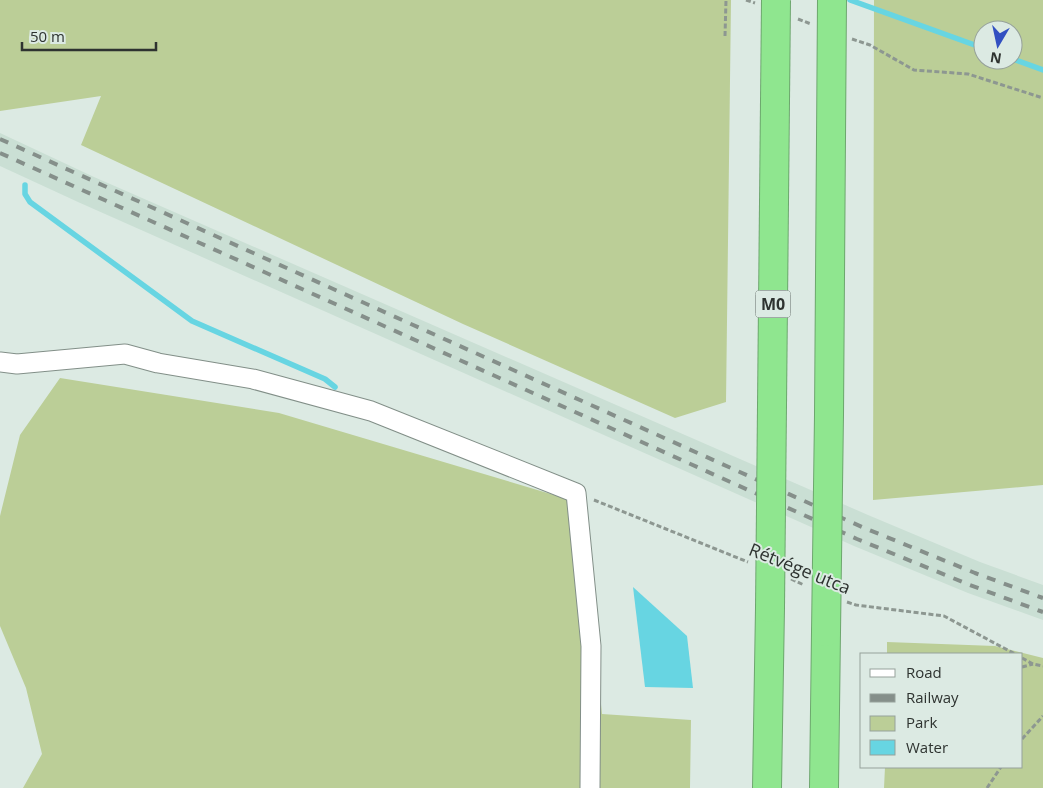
<svg xmlns="http://www.w3.org/2000/svg" width="1043" height="788" font-family="'Open Sans',sans-serif">
  <style>
    .built { fill: #cadfd4 }
    .green { fill: #bbce97; fill-rule: evenodd }
    .water { fill: #67d5e2 }
    .lines { fill: none; stroke-linecap: round; stroke-linejoin: round }
    .stream { stroke: #67d5e2; stroke-width: 5.5 }
    .street-casing { stroke: #828f88; stroke-width: 21 }
    .highway-casing { stroke: #6da76e; stroke-width: 30 }
    .path { stroke: #8d9791; stroke-width: 3; stroke-dasharray: 5 2.5; stroke-linecap: butt }
    .street { stroke: #fff; stroke-width: 19 }
    .highway { stroke: #8fe68f; stroke-width: 28 }
    .rail { stroke: #858f8a; stroke-width: 4; stroke-dasharray: 9 9; stroke-linecap: butt }
    .highway-bridge-casing { stroke: #6da76e; stroke-width: 30; stroke-linecap: butt }
    .highway-bridge { stroke: #8fe68f; stroke-width: 28 }
    .labels { text-anchor: middle; dominant-baseline: central; stroke-width: 4; stroke-linejoin: round; paint-order: stroke }
    .shield { fill: #dceae3; stroke: #626a66; stroke-width: 1 }
    .shield-label { font-size: 16px; font-weight: bold; fill: #2e3330 }
    .street-label { font-size: 18px; fill: #2e3330; stroke: #dceae3 }
  </style>
  <rect width="100%" height="100%" fill="#dceae3"/>
  <path class="built" d="M0 133 94 177 868 515 980 562 1043 585V620L968 593 854 546 78 202 0 166Z"/>
  <g class="green">
    <path d="M0 0H731L726 402 675 418 463 324 81 145 101 96 0 111Z"/>
    <path d="M874 0H1043V485L873 500ZM983 30H1013V60H983Z"/>
    <path d="M60 378 279 413 581 503 602 714 691 720 690 788H23L42 754 26 688 0 626V516L20 435Z"/>
    <path d="M887 642 995 646 1043 658V788H884L885 767H1022V654H887Z"/>
  </g>
  <path class="water" d="M633 587 687 636 693 688 645 687Z"/>
  <g class="lines">
    <g class="stream">
      <path d="M850 0 983 48"/>
      <path d="M1013 59 1043 70"/>
      <path d="M25 185V194L30 202 192 321 325 379 335 387"/>
    </g>
    <defs>
      <path id="street" d="M0 362 17 364 125 354 158 363 253 379 371 411 576 493 591 646 590 788"/>
      <g id="highway">
        <path d="M767 788 770 608"/>
        <path d="M824 788 826 632"/>
      </g>
    </defs>
    <use href="#street" class="street-casing"/>
    <use href="#highway" class="highway-casing"/>
    <g class="path">
      <path d="M746 0 755 3"/>
      <path d="M798 19 811 24"/>
      <path d="M725 36 726 0"/>
      <path d="M852 39 870 45 914 70 968 74 1043 98"/>
      <path d="M594 500 748 562"/>
      <path d="M791 579 804 585"/>
      <path d="M847 602 856 605 944 616 1015 654"/>
      <path d="M1022 658 1033 664 1043 666"/>
      <path d="M1022 667 1033 664"/>
      <path d="M1022 739 1043 716"/>
      <path d="M987 788 1001 767"/>
    </g>
    <use href="#street" class="street"/>
    <use href="#highway" class="highway"/>
    <g class="rail">
      <path d="M0 139 862 527 975 573 1043 598"/>
      <path d="M0 153 857 539 970 585 1043 612"/>
    </g>
    <defs>
      <g id="highway-bridge">
        <path d="M770 608 776 0"/>
        <path d="M826 632 829 415 832 0"/>
      </g>
    </defs>
    <use href="#highway-bridge" class="highway-bridge-casing"/>
    <use href="#highway-bridge" class="highway-bridge"/>
  </g>
  <g class="labels">
    <rect class="shield" x="755.5" y="290.5" width="35" height="27" rx="4"/>
    <g class="shield-label">
      <text x="773" y="304">M0</text>
    </g>
    <g class="street-label">
      <text transform="translate(800 568) rotate(22)">Rétvége utca</text>
    </g>
  </g>
  <rect x="860" y="653" width="162" height="115" fill="#dceae3" stroke="#96a19b"/>
  <rect x="870" y="669" width="25" height="8" fill="#ffffff" stroke="#96a19b"/>
  <text x="906" y="678" font-size="15" fill="#2e3330">Road</text>
  <rect x="870" y="694" width="25" height="8" fill="#858f8a" stroke="#96a19b"/>
  <text x="906" y="703" font-size="15" fill="#2e3330">Railway</text>
  <rect x="870" y="716" width="25" height="15" fill="#bbce97" stroke="#96a19b"/>
  <text x="906" y="728" font-size="15" fill="#2e3330">Park</text>
  <rect x="870" y="740" width="25" height="15" fill="#67d5e2" stroke="#96a19b"/>
  <text x="906" y="753" font-size="15" fill="#2e3330">Water</text>
  <g transform="translate(998 45) rotate(189)"><circle r="24" fill="#dceae3" stroke="#96a19b"/>
  <path d="M0-4L9 19L0 12L-9 19Z" fill="#3250c1"/>
  <text y="-8" font-size="14" font-weight="bold" text-anchor="middle" fill="#2e3330">N</text>
  </g>
  <path d="M22 42v8h134v-8" fill="none" stroke="#2e3330" stroke-width="2.5"/>
  <text x="30" y="42" font-size="15" fill="#2e3330" stroke="#dceae3" stroke-width="4" paint-order="stroke">50 m</text>
</svg>
